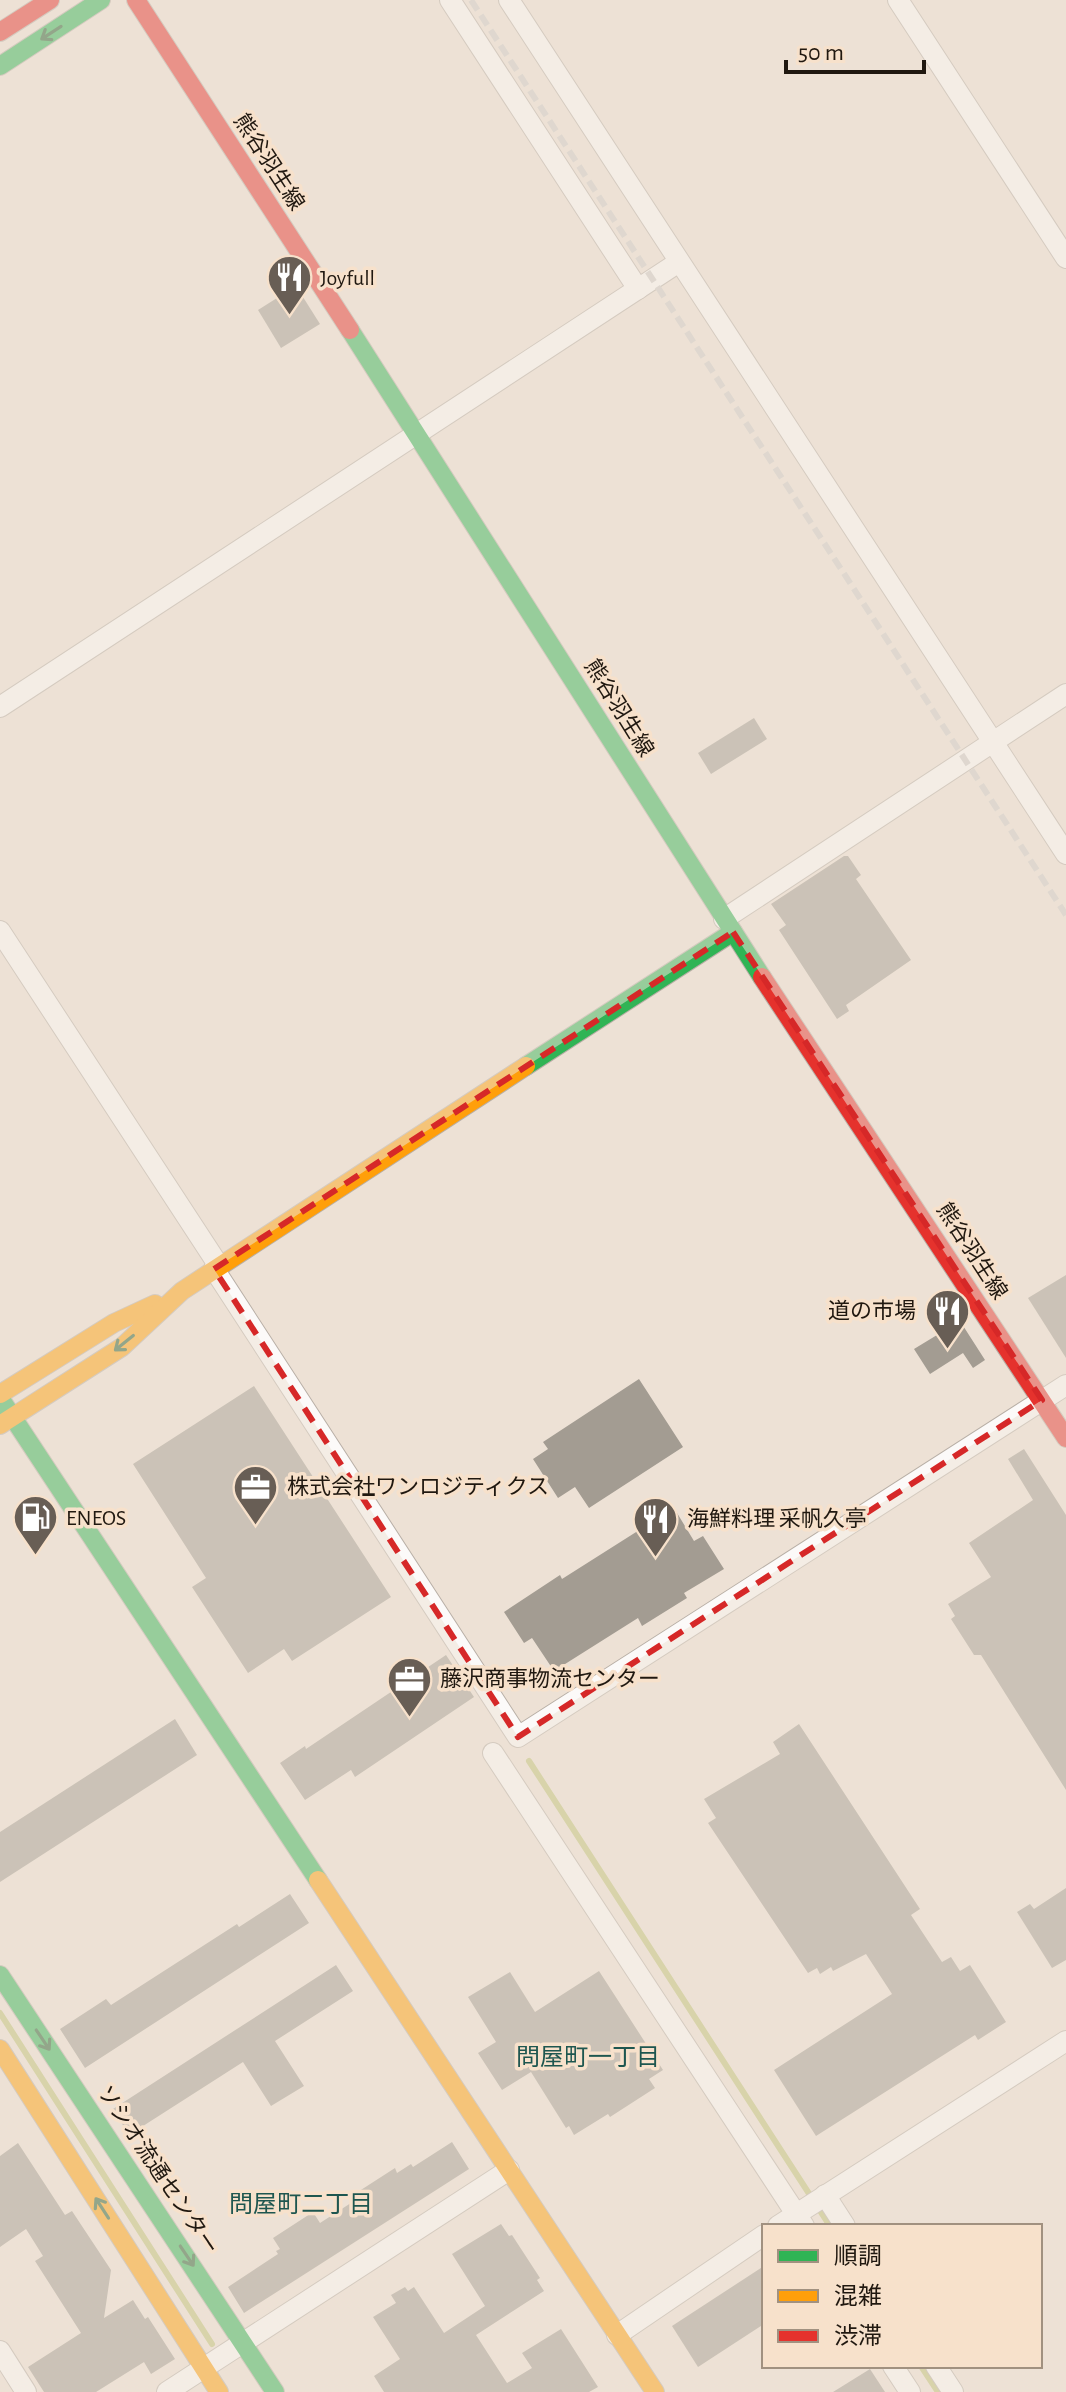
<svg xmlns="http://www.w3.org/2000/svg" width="1066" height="2392" font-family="'Alegreya Sans','Noto Sans JP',sans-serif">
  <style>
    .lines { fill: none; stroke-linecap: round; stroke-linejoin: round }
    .stream { stroke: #bec176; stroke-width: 6 }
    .building { fill: #a39c92 }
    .street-casing { stroke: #b8afa6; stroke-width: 22 }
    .fast-casing { stroke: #b8afa6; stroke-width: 20 }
    .slow-casing { stroke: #b8afa6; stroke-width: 20 }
    .jam-casing { stroke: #b8afa6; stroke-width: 20 }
    .street { stroke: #fcfaf9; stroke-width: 20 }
    .fast { stroke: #30b455; stroke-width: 18 }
    .slow { stroke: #ff9f0a; stroke-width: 18 }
    .jam { stroke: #e5322d; stroke-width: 18 }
    .rail { stroke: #cecbc8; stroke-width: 6; stroke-dasharray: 12 6; stroke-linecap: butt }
    .oneway { stroke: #275e2f }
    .marked { fill: none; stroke: #d62828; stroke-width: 6; stroke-dasharray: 16 10; stroke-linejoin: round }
    .labels { text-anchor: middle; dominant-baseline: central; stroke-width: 7; stroke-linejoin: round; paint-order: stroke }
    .street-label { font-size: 22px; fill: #201810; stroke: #f7e1cb }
    .poi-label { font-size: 22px; fill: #201810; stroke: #f7e1cb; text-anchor: start }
    .neighbourhood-label { font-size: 24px; fill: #1e564f; stroke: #f7e1cb }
  </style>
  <rect width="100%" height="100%" fill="#ede1d5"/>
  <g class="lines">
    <g class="stream">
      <path d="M529 1761 830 2226"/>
      <path d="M0 2013 212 2344"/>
      <path d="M921 2366 938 2392"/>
    </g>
  </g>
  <g class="building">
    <path d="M296 286 320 324 281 348 258 310Z"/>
    <path d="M754 718 767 739 711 774 698 753Z"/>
    <path d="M844 856H848L861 875 856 879 911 960 846 1005 849 1011 837 1019 779 930 786 925 771 904Z"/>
    <path d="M1066 1275V1358L1028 1298Z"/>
    <path d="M960 1321 985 1360 973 1368 963 1353 930 1374 914 1349Z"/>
    <path d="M639 1379 683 1447 589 1508 575 1487 558 1498 533 1459 548 1449 543 1442Z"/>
    <path d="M254 1386 391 1597 292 1661 284 1649 248 1673 192 1587 206 1578 133 1464Z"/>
    <path d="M1024 1449 1066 1515V1790L981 1655H974L951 1619 955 1616 948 1604 991 1577 969 1543 1033 1500 1008 1459Z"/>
    <path d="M674 1508 694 1541 703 1536 724 1569 684 1593 687 1598 642 1626 638 1618 554 1671 532 1638 524 1643 504 1612 560 1575 562 1579Z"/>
    <path d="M446 1655 474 1697 355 1777 351 1770 305 1800 280 1763 305 1746 306 1749Z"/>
    <path d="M175 1719 197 1755 0 1882V1832Z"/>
    <path d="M799 1724 920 1909 911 1915 942 1962 951 1957 960 1971 970 1965 1006 2022 978 2040 975 2035 816 2136 774 2070 892 1994 866 1954 833 1971 831 1967 820 1974 817 1968 808 1973 708 1823 716 1818 704 1799 780 1754 773 1742Z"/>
    <path d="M1066 1888V1960L1052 1968 1017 1912 1030 1904 1034 1909Z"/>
    <path d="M290 1894 309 1923 85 2068 60 2029 106 1999 111 2005 237 1924 239 1927Z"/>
    <path d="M336 1965 353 1991 275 2041 304 2086 271 2106 243 2062 129 2135 113 2109Z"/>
    <path d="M599 1971 663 2070 649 2079 655 2088 610 2117 608 2114 574 2135 569 2126 566 2128 531 2072 502 2090 478 2053 496 2042 468 1997 510 1972 535 2012Z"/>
    <path d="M452 2142 469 2169 244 2313 228 2287 278 2254 276 2251 280 2249 273 2238 313 2212 320 2223 354 2201 350 2197 395 2168 397 2173 411 2164 413 2167Z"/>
    <path d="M18 2143 65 2215 72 2211 111 2270 104 2318 133 2300 145 2319 148 2317 175 2359 151 2374 144 2362 96 2392H44L28 2367 81 2333 35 2261 43 2256 26 2229 0 2247V2156Z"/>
    <path d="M501 2224 509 2236 512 2235 540 2278 537 2280 544 2291 476 2335 507 2383 532 2368 522 2353 561 2329 598 2387 589 2392H384L374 2376 400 2359 373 2317 396 2303 391 2295 405 2287 408 2291 414 2287 444 2333 485 2306 452 2254Z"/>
    <path d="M764 2266V2324L698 2367 672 2326Z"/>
    <path d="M870 2369 885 2392H833Z"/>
  </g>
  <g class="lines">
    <defs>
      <g id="street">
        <path d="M450 0 638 289"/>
        <path d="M509 0 1066 854"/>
        <path d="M898 0 1066 258"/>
        <path d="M0 707 679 262"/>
        <path d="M724 919 1066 694"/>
        <path d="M0 931 219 1266"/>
        <path d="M214 1269 518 1737 1066 1385"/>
        <path d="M493 1753 804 2226"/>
        <path d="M825 2195 845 2226"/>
        <path d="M778 2226 1066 2041"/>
        <path d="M617 2335 764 2235"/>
        <path d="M0 2351 26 2392"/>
        <path d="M893 2366 910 2392"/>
        <path d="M936 2366 953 2392"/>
        <path d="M167 2392 509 2170"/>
      </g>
      <g id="fast">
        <path d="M0 66 101 0"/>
        <path d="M350 330 762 977"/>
        <path d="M526 1066 733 932"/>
        <path d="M0 1398 318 1880"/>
        <path d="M0 1975 275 2392"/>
      </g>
      <g id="slow">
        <path d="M0 1394 114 1323 155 1304"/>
        <path d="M0 1425 122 1347 182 1291 526 1066"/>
        <path d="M318 1880 655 2392"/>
        <path d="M0 2049 219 2392"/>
      </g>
      <g id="jam">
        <path d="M136 0 350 330"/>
        <path d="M0 32 50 0"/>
        <path d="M762 977 1066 1438"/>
      </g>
    </defs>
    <use href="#street" class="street-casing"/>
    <use href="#fast" class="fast-casing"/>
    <use href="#slow" class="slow-casing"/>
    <use href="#jam" class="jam-casing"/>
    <use href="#street" class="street"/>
    <use href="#fast" class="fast"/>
    <use href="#slow" class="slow"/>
    <use href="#jam" class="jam"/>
    <path class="rail" d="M471 0 1066 915"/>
  </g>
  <defs><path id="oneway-shaft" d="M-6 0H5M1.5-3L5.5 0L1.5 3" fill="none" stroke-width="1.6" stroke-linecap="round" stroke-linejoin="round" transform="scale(2)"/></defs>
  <g class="oneway">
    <use href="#oneway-shaft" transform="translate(51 33) rotate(147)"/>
    <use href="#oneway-shaft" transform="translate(124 1343) rotate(141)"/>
    <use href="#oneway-shaft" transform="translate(43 2040) rotate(56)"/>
    <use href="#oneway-shaft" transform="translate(102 2208) rotate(-123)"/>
    <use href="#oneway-shaft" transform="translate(187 2256) rotate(56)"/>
  </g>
  <path d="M0 0H1066V2392H0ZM733 932 1042 1400 518 1737 214 1269Z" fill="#ede1d5" fill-opacity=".55" fill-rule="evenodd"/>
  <path class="marked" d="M733 932 1042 1400 518 1737 214 1269Z"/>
  <defs>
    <symbol id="restaurant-pin" viewBox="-11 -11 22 30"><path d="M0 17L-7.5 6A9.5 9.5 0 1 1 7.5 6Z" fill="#685e55" stroke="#f7e1cb"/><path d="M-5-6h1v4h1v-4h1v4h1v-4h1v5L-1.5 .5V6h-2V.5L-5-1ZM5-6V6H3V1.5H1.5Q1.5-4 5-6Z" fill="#fff"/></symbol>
    <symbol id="office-pin" viewBox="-11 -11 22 30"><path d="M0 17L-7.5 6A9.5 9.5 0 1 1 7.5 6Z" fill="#685e55" stroke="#f7e1cb"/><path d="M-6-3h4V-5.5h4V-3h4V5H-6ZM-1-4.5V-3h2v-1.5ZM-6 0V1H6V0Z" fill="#fff"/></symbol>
    <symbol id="fuel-pin" viewBox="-11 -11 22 30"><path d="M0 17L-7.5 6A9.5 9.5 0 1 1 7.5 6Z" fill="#685e55" stroke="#f7e1cb"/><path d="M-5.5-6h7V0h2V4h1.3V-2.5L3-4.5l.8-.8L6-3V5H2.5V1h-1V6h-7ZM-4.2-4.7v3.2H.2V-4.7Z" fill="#fff"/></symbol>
  </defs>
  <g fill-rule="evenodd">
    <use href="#restaurant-pin" x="264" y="252" width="51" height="69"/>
    <use href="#restaurant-pin" x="922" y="1286" width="51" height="69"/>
    <use href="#office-pin" x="230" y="1462" width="51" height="69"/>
    <use href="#fuel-pin" x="10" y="1492" width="51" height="69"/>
    <use href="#restaurant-pin" x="630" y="1494" width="51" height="69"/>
    <use href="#office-pin" x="384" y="1654" width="51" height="69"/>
  </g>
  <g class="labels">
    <g class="street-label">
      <text transform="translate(269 162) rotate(57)">熊谷羽生線</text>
      <text transform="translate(619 708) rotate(58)">熊谷羽生線</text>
      <text transform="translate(972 1251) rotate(57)">熊谷羽生線</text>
      <text transform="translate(158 2170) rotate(56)">ソシオ流通センター</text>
    </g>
    <g class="poi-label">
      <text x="320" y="278">Joyfull</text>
      <text x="916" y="1311" text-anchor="end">道の市場</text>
      <text x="287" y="1487">株式会社ワンロジティクス</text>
      <text x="66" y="1518">ENEOS</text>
      <text x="687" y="1519">海鮮料理 采帆久亭</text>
      <text x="440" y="1679">藤沢商事物流センター</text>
    </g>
    <g class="neighbourhood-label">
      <text x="588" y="2058">問屋町一丁目</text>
      <text x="301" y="2205">問屋町二丁目</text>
    </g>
  </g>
  <rect x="762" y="2224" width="280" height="144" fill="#f7e1cb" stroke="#a19180" stroke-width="2"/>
  <rect x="778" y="2250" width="40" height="12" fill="#30b455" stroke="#a19180" stroke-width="2"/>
  <text x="834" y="2264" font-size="24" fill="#201810">順調</text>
  <rect x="778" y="2290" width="40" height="12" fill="#ff9f0a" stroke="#a19180" stroke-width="2"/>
  <text x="834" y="2304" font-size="24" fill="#201810">混雑</text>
  <rect x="778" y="2330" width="40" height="12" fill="#e5322d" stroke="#a19180" stroke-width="2"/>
  <text x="834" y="2344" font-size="24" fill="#201810">渋滞</text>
  <path d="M786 60v12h138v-12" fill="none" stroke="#201810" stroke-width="4"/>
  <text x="798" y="60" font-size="24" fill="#201810" stroke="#f7e1cb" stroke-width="6" paint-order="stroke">50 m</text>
</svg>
